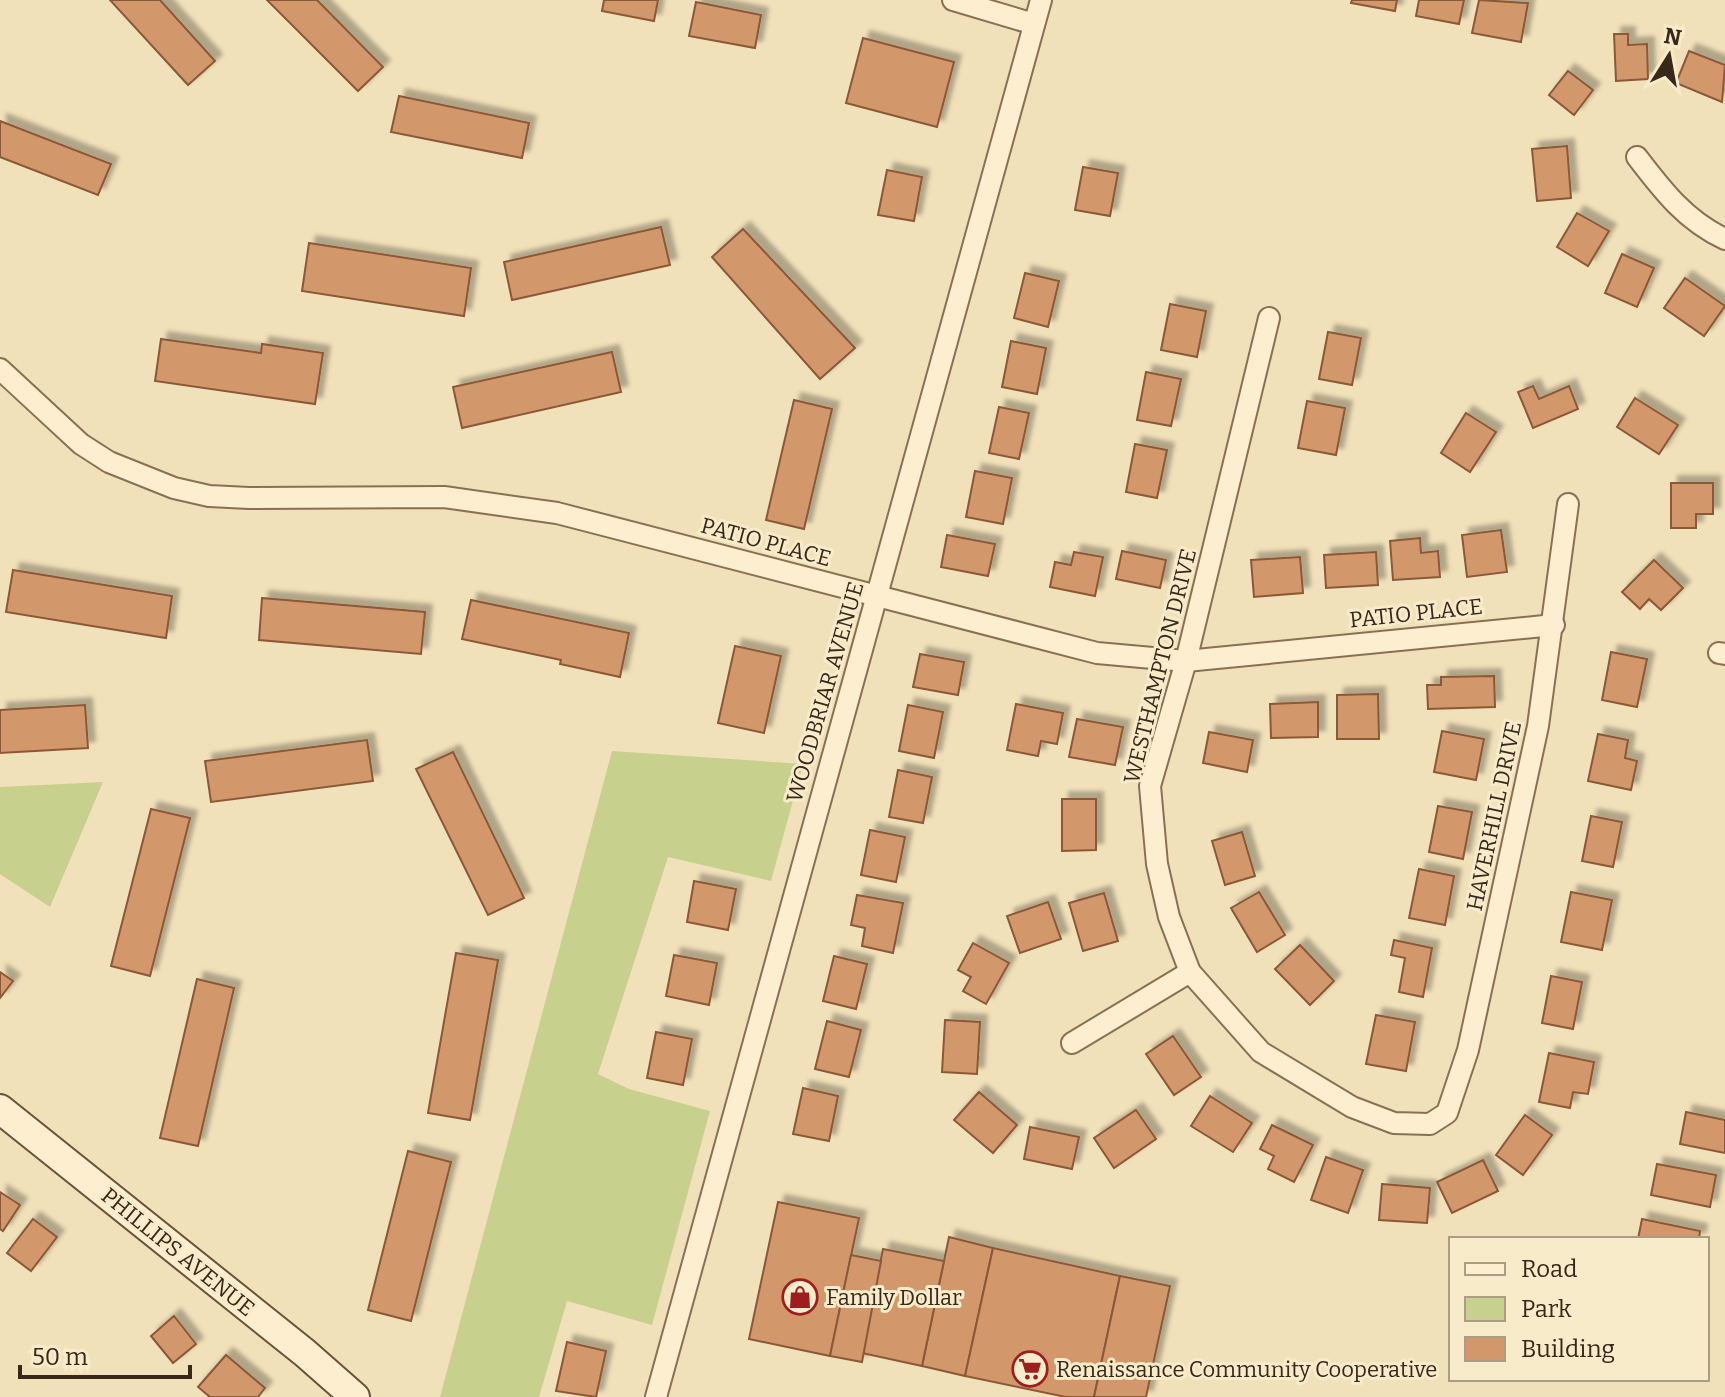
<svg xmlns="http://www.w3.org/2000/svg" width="1725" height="1397" font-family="Bitter,serif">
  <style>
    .green { fill: #c8d08e }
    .building { fill: #d3976c; stroke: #8b5837; stroke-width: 2; filter: url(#shadow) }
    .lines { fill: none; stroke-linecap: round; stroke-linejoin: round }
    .street-casing { stroke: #8a7053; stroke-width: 24 }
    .secondary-casing { stroke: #6b5137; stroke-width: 32 }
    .street { stroke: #fceece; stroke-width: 20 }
    .secondary { stroke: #fceece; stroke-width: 28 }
    .labels { text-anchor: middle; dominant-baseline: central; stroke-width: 6; stroke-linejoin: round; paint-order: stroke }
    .street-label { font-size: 22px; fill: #37281a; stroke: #f8ebca }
    .poi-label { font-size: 22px; fill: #37281a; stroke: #f8ebca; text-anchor: start }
  </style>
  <defs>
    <filter id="shadow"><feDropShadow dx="7" dy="-7" stdDeviation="2" flood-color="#0004"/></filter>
  </defs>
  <rect width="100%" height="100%" fill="#f1e1ba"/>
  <g class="green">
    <path d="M612 751 803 764 771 881 668 857 598 1074 629 1089 710 1111 652 1325 567 1301 539 1397H440Z"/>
    <path d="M103 782 50 907 0 874V787Z"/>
  </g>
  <g class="building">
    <path d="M110 0H160L215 61 188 85Z"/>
    <path d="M267 0H317L383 67 358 91Z"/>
    <path d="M604 0H658L654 21 602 11Z"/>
    <path d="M1352 0H1397L1395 11 1351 3Z"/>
    <path d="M1419 0H1464L1459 24 1416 16Z"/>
    <path d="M1479 0 1528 3 1521 42 1472 33Z"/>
    <path d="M696 2 761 15 755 48 689 36Z"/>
    <path d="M1614 34H1628V45L1647 44 1648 79 1616 81Z"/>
    <path d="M863 38 954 62 937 127 846 103Z"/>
    <path d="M1689 51 1725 65 1722 102 1676 83Z"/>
    <path d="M1568 71 1593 90 1574 115 1549 95Z"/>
    <path d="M399 96 529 123 522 158 391 132Z"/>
    <path d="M0 121 111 164 98 195 0 157Z"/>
    <path d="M1567 146 1571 198 1537 201 1532 149Z"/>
    <path d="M1083 167 1118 173 1110 216 1075 210Z"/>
    <path d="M887 170 922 177 914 221 878 215Z"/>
    <path d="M1577 213 1609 231 1588 266 1557 247Z"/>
    <path d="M661 227 670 265 512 300 504 262Z"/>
    <path d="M743 229 855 348 820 379 712 257Z"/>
    <path d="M309 243 471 268 464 316 302 291Z"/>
    <path d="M1622 254 1654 268 1637 307 1605 293Z"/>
    <path d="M1025 273 1059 281 1048 327 1014 318Z"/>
    <path d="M1685 278 1725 306 1704 336 1664 308Z"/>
    <path d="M1170 304 1206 311 1197 357 1161 350Z"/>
    <path d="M1328 332 1361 338 1352 385 1319 379Z"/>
    <path d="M161 339 261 353 262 344 323 353 315 404 155 381Z"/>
    <path d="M1011 341 1046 348 1037 394 1002 387Z"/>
    <path d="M612 352 621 392 462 428 453 387Z"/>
    <path d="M1146 372 1181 379 1171 426 1137 420Z"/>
    <path d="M1533 386 1539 399 1569 386 1578 409 1533 428 1518 392Z"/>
    <path d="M1635 398 1678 425 1659 454 1617 427Z"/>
    <path d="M794 400 832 409 804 529 766 520Z"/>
    <path d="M1307 401 1345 408 1336 455 1298 448Z"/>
    <path d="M999 407 1029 413 1019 459 989 453Z"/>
    <path d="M1466 413 1496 432 1470 472 1441 453Z"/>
    <path d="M1135 444 1167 450 1157 498 1126 492Z"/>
    <path d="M975 471 1012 478 1003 524 966 517Z"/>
    <path d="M1671 483H1713V514H1696V528H1671Z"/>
    <path d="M1501 530 1507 572 1467 577 1462 535Z"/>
    <path d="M947 535 995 544 988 576 941 567Z"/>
    <path d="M1420 538 1421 553 1438 551 1440 577 1393 580 1390 541Z"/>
    <path d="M1122 551 1166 560 1160 588 1116 579Z"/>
    <path d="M1074 552 1103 557 1095 596 1050 587 1055 562 1071 565Z"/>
    <path d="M1376 552 1378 585 1326 588 1324 555Z"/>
    <path d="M1300 557 1303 593 1254 597 1251 560Z"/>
    <path d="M1654 560 1683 588 1661 610 1649 599 1640 609 1622 592Z"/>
    <path d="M13 570 172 596 166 638 6 612Z"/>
    <path d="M262 598 425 612 421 654 259 640Z"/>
    <path d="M471 600 629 633 620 677 560 664 561 660 462 639Z"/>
    <path d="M735 646 781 656 764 733 718 723Z"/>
    <path d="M1611 652 1647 659 1637 707 1602 700Z"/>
    <path d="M920 654 964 662 958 695 913 687Z"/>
    <path d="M1494 676 1495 707 1428 709 1427 685H1441V677Z"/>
    <path d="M1378 694 1379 739H1337V695Z"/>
    <path d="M1318 702V737L1271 738 1270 704Z"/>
    <path d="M1016 704 1063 713 1057 744 1041 741 1038 756 1007 750Z"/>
    <path d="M85 705 88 748 0 753V710Z"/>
    <path d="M908 705 943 712 934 758 899 751Z"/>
    <path d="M1077 719 1123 727 1115 765 1069 757Z"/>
    <path d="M1442 731 1484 739 1476 780 1434 772Z"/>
    <path d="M1209 732 1253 740 1247 772 1203 763Z"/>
    <path d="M1598 734 1628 740 1625 758 1637 761 1631 790 1588 781Z"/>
    <path d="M367 740 373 781 211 802 205 761Z"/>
    <path d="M453 752 524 898 488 915 416 769Z"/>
    <path d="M898 770 932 777 923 823 889 817Z"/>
    <path d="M1062 799H1096V850L1062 851Z"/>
    <path d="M1438 806 1472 812 1463 859 1429 852Z"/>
    <path d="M151 809 190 818 150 976 111 966Z"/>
    <path d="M1591 816 1622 822 1613 867 1582 861Z"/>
    <path d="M870 830 905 837 896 882 861 875Z"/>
    <path d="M1242 832 1255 876 1225 885 1212 841Z"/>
    <path d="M1419 869 1454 876 1445 925 1409 918Z"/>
    <path d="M694 881 736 889 728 930 687 922Z"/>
    <path d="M1259 892 1285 935 1257 952 1231 908Z"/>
    <path d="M1571 892 1612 900 1602 950 1561 942Z"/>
    <path d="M1104 893 1118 941 1083 951 1069 903Z"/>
    <path d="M857 895 903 903 893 953 862 946 865 928 851 925Z"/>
    <path d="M1048 902 1061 939 1020 953 1007 916Z"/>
    <path d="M1394 940 1432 948 1423 997 1399 992 1405 958 1391 955Z"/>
    <path d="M973 943 1009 963 986 1004 963 991 971 977 958 970Z"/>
    <path d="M1300 945 1334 981 1310 1005 1275 969Z"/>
    <path d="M456 953 498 960 470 1120 428 1113Z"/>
    <path d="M674 955 717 963 709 1005 666 996Z"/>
    <path d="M834 956 867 964 856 1009 823 1001Z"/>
    <path d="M0 972 13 981 0 998Z"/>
    <path d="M1551 976 1582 982 1573 1029 1542 1023Z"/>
    <path d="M197 979 234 988 198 1146 160 1138Z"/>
    <path d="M1376 1015 1415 1022 1406 1071 1366 1064Z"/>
    <path d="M945 1020 980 1022 977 1074 942 1072Z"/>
    <path d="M827 1021 861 1030 849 1077 815 1069Z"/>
    <path d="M656 1032 692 1039 683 1085 647 1078Z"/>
    <path d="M1173 1036 1201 1077 1174 1095 1146 1054Z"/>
    <path d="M1549 1053 1594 1062 1588 1094 1573 1092 1570 1108 1539 1102Z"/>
    <path d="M803 1088 838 1096 829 1141 793 1134Z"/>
    <path d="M979 1092 1017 1125 993 1153 954 1120Z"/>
    <path d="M1210 1096 1252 1123 1233 1152 1191 1126Z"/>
    <path d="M1136 1110 1156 1139 1114 1168 1094 1138Z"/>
    <path d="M1686 1112 1725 1120V1153L1680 1144Z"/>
    <path d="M1525 1115 1552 1135 1523 1175 1496 1155Z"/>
    <path d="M1272 1125 1313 1145 1294 1182 1268 1169 1274 1156 1260 1149Z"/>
    <path d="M1030 1127 1079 1137 1072 1169 1024 1159Z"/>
    <path d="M408 1151 451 1162 411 1321 368 1310Z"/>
    <path d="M1326 1157 1363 1170 1348 1213 1311 1200Z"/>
    <path d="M1483 1160 1498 1191 1452 1213 1437 1182Z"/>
    <path d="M1657 1164 1716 1175 1710 1207 1651 1195Z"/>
    <path d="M1382 1184 1430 1188 1427 1223 1379 1220Z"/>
    <path d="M0 1192 20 1205 3 1231 0 1229Z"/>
    <path d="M778 1202 859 1218 830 1356 749 1339Z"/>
    <path d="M33 1219 57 1237 31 1271 7 1253Z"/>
    <path d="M1642 1219 1700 1231 1699 1239H1638Z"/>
    <path d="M949 1237 993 1248 965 1376 922 1366Z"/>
    <path d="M993 1248 1120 1276 1094 1397H1066L965 1376Z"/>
    <path d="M883 1249 944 1261 922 1366 862 1353Z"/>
    <path d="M851 1255 881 1261 862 1362 830 1356Z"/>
    <path d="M1120 1276 1170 1286 1146 1397H1094Z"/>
    <path d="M174 1316 196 1344 173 1363 151 1336Z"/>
    <path d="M567 1342 606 1351 596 1397 556 1391Z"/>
    <path d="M226 1355 265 1388 258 1397H210L198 1387Z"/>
  </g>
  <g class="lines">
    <defs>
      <g id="street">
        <path d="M953 0 1034 24"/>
        <path d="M1637 157C1663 191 1686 221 1725 239"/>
        <path d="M1269 318 1186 661 1150 786 1157 864 1169 917 1190 972 1261 1052 1352 1107 1394 1123 1430 1124 1447 1113 1468 1050 1538 726 1568 504"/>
        <path d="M0 369 81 444 109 462 174 488 209 496 249 498 444 497 557 513 1097 653 1186 661 1554 625"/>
        <path d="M1719 653 1725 654"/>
        <path d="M1072 1043 1190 972"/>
        <path d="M656 1397 1041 0"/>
      </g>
      <path id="secondary" d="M0 1109 305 1353 355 1397"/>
    </defs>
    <use href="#street" class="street-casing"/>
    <use href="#secondary" class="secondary-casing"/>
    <use href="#street" class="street"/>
    <use href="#secondary" class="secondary"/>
  </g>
  <defs>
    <symbol id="shop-ring" viewBox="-11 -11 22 22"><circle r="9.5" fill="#f8ebca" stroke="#9e1e1f" stroke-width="1.5"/><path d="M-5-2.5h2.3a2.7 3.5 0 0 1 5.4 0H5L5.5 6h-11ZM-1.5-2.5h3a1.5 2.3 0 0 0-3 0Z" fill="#9e1e1f"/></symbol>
    <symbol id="supermarket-ring" viewBox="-11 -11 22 22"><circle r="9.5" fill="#f8ebca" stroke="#9e1e1f" stroke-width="1.5"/><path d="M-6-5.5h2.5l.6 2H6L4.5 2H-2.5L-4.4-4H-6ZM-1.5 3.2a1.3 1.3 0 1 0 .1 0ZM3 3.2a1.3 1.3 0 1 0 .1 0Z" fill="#9e1e1f"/></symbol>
  </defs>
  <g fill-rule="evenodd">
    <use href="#shop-ring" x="780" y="1277" width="40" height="40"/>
    <use href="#supermarket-ring" x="1010" y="1349" width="40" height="40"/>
  </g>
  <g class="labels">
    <g class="street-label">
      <text transform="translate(766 542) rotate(15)">PATIO PLACE</text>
      <text transform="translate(1416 613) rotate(-6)">PATIO PLACE</text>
      <text transform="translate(1160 666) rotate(-76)">WESTHAMPTON DRIVE</text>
      <text transform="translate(825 692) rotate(-74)">WOODBRIAR AVENUE</text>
      <text transform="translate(1494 816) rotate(-78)">HAVERHILL DRIVE</text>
      <text transform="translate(178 1252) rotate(39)">PHILLIPS AVENUE</text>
    </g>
    <g class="poi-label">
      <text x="826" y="1297">Family Dollar</text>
      <text x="1056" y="1369">Renaissance Community Cooperative</text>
    </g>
  </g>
  <rect x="1449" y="1237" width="260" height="144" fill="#f8ebca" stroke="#ab9d84" stroke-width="2"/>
  <rect x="1465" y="1263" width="40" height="12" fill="#fceece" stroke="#ab9d84" stroke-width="2"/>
  <text x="1521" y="1277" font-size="24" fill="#37281a">Road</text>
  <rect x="1465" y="1297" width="40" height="24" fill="#c8d08e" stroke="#ab9d84" stroke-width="2"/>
  <text x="1521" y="1317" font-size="24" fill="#37281a">Park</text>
  <rect x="1465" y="1337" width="40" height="24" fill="#d3976c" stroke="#ab9d84" stroke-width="2"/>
  <text x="1521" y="1357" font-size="24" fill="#37281a">Building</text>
  <g transform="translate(1669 56) rotate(11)" stroke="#f8ebca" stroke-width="6" paint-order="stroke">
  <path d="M0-6L14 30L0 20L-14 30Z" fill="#37281a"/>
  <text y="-12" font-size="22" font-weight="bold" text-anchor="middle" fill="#37281a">N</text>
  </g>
  <path d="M20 1365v12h170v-12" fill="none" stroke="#37281a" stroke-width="4"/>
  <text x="32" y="1365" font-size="24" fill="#37281a" stroke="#f8ebca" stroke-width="6" paint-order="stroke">50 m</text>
</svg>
